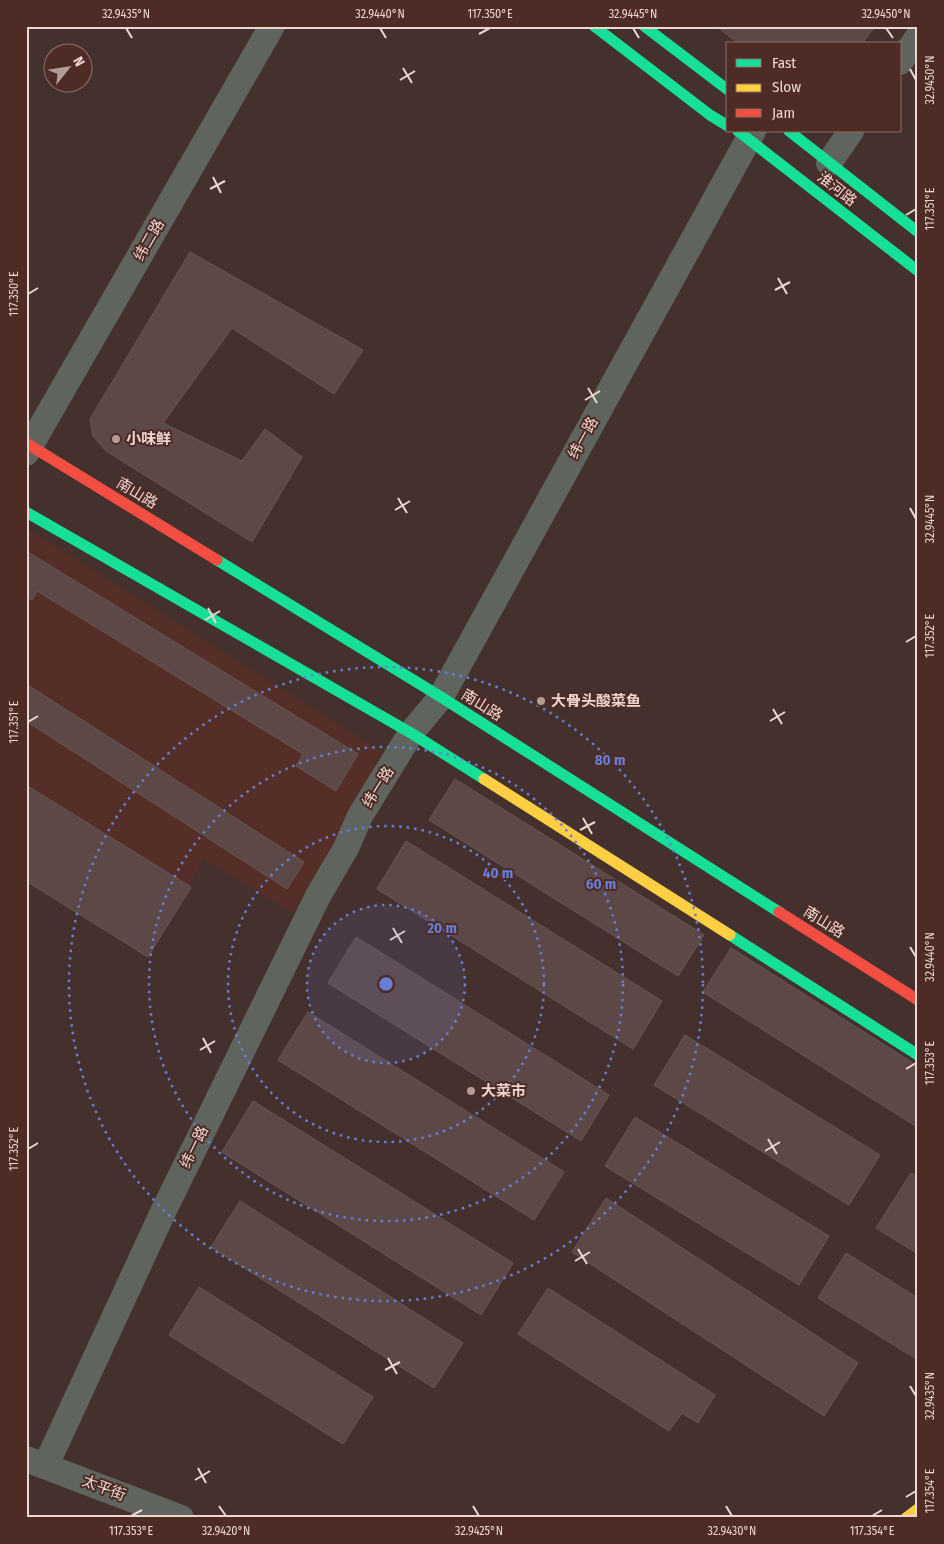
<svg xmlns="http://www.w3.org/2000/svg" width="944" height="1544" font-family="'Fira Sans Condensed','Noto Sans SC',sans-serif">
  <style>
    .built { fill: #552f27 }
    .building { fill: #5d4848; stroke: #685756 }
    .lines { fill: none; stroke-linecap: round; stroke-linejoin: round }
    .street { stroke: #5f645e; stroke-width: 26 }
    .fast { stroke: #16e098; stroke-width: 11 }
    .slow { stroke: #ffcf43; stroke-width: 11 }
    .jam { stroke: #f24e42; stroke-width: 11 }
    .ticks { fill: none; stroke: #edd6d1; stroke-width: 2 }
    .ring { fill: none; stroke: #667ed6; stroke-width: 2.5; stroke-dasharray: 2.5 5 }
    .poi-dot { fill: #b29c98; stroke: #4e2b24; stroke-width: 2 }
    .labels { text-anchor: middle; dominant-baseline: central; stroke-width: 4; stroke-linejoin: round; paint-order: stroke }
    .street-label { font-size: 15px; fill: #edd6d1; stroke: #4e2b24 }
    .poi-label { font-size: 15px; font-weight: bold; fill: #edd6d1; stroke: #4e2b24; text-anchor: start }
    .centre { fill: #667ed6; stroke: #4e2b24; stroke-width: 2.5 }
    .ring-label { font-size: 15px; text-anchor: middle; font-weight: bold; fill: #667ed6; stroke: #4e2b24; stroke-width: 4; stroke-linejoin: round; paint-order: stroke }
    .neatline { fill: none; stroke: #edd6d1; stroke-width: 2 }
    .ticks-label { font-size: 12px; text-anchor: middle; fill: #edd6d1 }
  </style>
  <rect width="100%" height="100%" fill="#44312e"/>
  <path class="built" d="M26 528 382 752 306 921 203 859 148 957 26 879Z"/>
  <g class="building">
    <path d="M716 26H875L862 44H739Z"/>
    <path d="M190 252 363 350 334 394 232 328 163 423 242 461 265 429 302 457 252 542 106 451 93 436 90 419Z"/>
    <path d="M26 551 358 754 336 791 296 766 303 754 37 591 32 600 26 596Z"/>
    <path d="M26 684 304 862 287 889 26 721Z"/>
    <path d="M455 779 704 935 678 976 429 820Z"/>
    <path d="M26 785 191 887 148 957 26 881Z"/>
    <path d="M406 841 662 1001 633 1049 377 889Z"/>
    <path d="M356 937 609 1095 581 1141 328 983Z"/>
    <path d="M731 948 918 1066 917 1127 703 992Z"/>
    <path d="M308 1012 564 1172 534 1220 278 1060Z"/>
    <path d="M685 1035 880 1155 849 1205 654 1085Z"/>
    <path d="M253 1101 513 1263 481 1315 222 1152Z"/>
    <path d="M635 1117 829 1236 799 1285 605 1166Z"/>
    <path d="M911 1173 918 1177V1254L876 1228Z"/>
    <path d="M606 1198 858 1363 824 1416 572 1252Z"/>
    <path d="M240 1201 463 1343 434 1388 211 1247Z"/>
    <path d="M846 1253 918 1298V1360L818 1298Z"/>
    <path d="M199 1287 373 1397 343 1444 169 1335Z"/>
    <path d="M548 1288 715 1395 698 1423 682 1413 669 1431 518 1334Z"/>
  </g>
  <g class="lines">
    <g class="street">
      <path d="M900 62 918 37"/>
      <path d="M829 163 851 131"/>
      <path d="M26 453 272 26"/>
      <path d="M26 1459 181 1518"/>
      <path d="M46 1465 163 1212 318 896 346 848 360 816 411 733 441 697 753 131"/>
    </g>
    <g class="fast">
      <path d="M594 26 710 115 728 126"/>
      <path d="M644 26 728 90"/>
      <path d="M738 131 918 271"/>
      <path d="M789 131 918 232"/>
      <path d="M26 512 411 733 484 779"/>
      <path d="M217 560 441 697 779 912"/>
      <path d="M730 935 918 1055"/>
    </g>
    <g class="slow">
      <path d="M484 779 730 935"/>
      <path d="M906 1518 918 1509"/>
    </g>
    <g class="jam">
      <path d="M26 443 217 560"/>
      <path d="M779 912 918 1000"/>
    </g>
  </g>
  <path class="ticks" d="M126 28 132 38M380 28 386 38M633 28 639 38M886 28 893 38M479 34 490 28M403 68 412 83M910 69 916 80M400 80 415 71M213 177 221 193M210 189 225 181M906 215 916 209M778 278 787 294M775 290 790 282M28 294 38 288M588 388 597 403M585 400 600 391M398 498 407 513M910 508 916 519M395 510 410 501M208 608 216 623M205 620 220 611M906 642 916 636M773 709 782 724M770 721 785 712M28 722 38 716M583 818 592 834M580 830 595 822M393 928 402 943M390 940 405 931M910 947 916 957M203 1038 211 1053M200 1050 215 1041M906 1069 916 1063M768 1139 777 1154M28 1149 38 1143M765 1151 780 1142M578 1249 587 1264M575 1261 590 1252M388 1358 397 1374M385 1370 400 1362M910 1386 916 1396M198 1468 206 1483M195 1480 210 1471M906 1497 916 1491M219 1506 226 1516M473 1506 479 1516M726 1506 732 1516M131 1516 142 1510M872 1516 882 1510"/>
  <circle cx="386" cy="984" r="79" fill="#667ed6" fill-opacity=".12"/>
  <g class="ring">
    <circle cx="386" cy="984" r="79"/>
    <circle cx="386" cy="984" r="158"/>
    <circle cx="386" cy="984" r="237"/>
    <circle cx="386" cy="984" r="317"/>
  </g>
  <g class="poi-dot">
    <circle cx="116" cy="439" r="5"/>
    <circle cx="541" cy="701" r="5"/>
    <circle cx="471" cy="1091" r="5"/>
  </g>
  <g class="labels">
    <g class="street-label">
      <text transform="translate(837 189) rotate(38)">淮河路</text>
      <text transform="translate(149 240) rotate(-60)">纬二路</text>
      <text transform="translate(583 438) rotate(-61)">纬一路</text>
      <text transform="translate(137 493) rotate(31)">南山路</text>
      <text transform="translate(482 705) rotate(32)">南山路</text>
      <text transform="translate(378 787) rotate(-58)">纬一路</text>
      <text transform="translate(824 922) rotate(32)">南山路</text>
      <text transform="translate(194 1147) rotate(-64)">纬一路</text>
      <text transform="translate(104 1488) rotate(21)">太平街</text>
    </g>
    <g class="poi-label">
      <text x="126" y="439">小味鲜</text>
      <text x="551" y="701">大骨头酸菜鱼</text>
      <text x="481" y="1091">大菜市</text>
    </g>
  </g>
  <circle cx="386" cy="984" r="8" class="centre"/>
  <g class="ring-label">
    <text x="610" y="765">80 m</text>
    <text x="498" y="878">40 m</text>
    <text x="601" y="889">60 m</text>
    <text x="442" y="933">20 m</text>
  </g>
  <rect width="944" height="1544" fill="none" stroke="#4e2b24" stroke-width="55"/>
  <rect x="726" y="42" width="175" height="90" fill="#4e2b24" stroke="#8e6f69"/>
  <rect x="736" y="59" width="25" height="8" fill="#16e098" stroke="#8e6f69"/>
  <text x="772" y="68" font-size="15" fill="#edd6d1">Fast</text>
  <rect x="736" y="84" width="25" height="8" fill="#ffcf43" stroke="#8e6f69"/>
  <text x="772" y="92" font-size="15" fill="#edd6d1">Slow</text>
  <rect x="736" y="109" width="25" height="8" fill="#f24e42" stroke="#8e6f69"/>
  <text x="772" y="118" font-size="15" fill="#edd6d1">Jam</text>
  <g transform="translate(68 68) rotate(60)"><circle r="24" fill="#4e2b24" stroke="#8e6f69"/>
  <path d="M0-4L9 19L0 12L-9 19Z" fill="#b29c98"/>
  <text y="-8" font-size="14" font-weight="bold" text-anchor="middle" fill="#edd6d1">N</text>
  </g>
  <rect x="28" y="28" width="888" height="1488" class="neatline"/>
  <g class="ticks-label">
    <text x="126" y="18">32.9435°N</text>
    <text x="380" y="18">32.9440°N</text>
    <text x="490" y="18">117.350°E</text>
    <text x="633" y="18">32.9445°N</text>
    <text x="886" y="18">32.9450°N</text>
    <text transform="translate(930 80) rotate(-90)" y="4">32.9450°N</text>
    <text transform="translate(930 209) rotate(-90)" y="4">117.351°E</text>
    <text transform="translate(14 294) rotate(-90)" y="4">117.350°E</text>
    <text transform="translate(930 519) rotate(-90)" y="4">32.9445°N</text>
    <text transform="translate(930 636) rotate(-90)" y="4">117.352°E</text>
    <text transform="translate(14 722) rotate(-90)" y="4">117.351°E</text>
    <text transform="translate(930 957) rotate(-90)" y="4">32.9440°N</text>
    <text transform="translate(930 1063) rotate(-90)" y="4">117.353°E</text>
    <text transform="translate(14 1149) rotate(-90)" y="4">117.352°E</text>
    <text transform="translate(930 1396) rotate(-90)" y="4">32.9435°N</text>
    <text transform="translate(930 1491) rotate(-90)" y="4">117.354°E</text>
    <text x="131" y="1535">117.353°E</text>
    <text x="226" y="1535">32.9420°N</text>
    <text x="479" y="1535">32.9425°N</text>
    <text x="732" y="1535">32.9430°N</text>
    <text x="872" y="1535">117.354°E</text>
  </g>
</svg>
